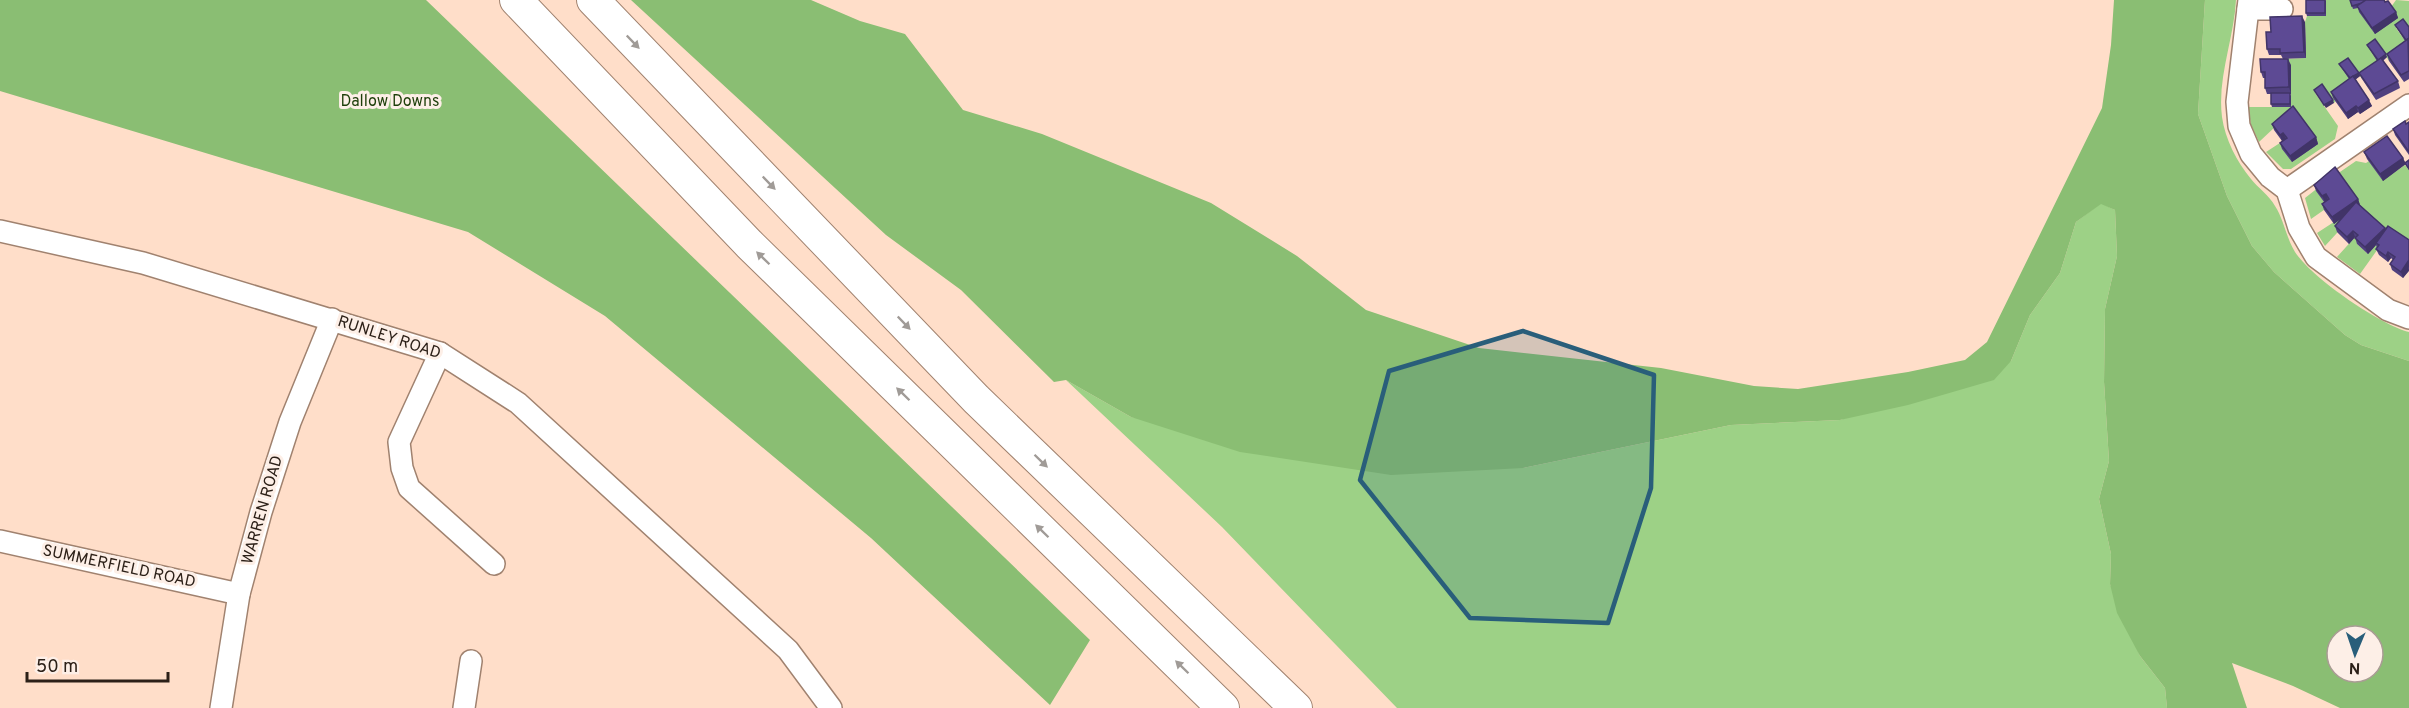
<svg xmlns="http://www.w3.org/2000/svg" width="2409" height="708" font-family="Overpass,sans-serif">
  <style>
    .green { fill: #9dd186 }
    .forest { fill: #8abe73; fill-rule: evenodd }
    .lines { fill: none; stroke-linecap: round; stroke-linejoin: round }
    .minor-casing { stroke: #a0826f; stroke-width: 24 }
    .highway-casing { stroke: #a0826f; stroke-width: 34 }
    .minor { stroke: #fff; stroke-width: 21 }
    .highway { stroke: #fff; stroke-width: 32 }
    .wall { fill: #50407f }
    .shaded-wall { fill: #413468 }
    .building { fill: #5d4a94; stroke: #413468; stroke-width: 1.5 }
    .oneway { fill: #a09b97 }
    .marked { fill: #295e7a; fill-opacity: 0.2; stroke: #295e7a; stroke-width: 4.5; stroke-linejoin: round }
    .labels { text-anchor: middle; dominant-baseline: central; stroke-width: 6; stroke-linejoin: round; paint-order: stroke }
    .park-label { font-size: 16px; fill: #1d3e09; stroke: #fdefe7 }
    .street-label { font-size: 16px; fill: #2c2018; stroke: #fdefe7 }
  </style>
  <rect width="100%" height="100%" fill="#ffdec9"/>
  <g class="green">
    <path d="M2205 0H2236C2234 39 2217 78 2222 117 2225 139 2237 162 2251 179 2258 188 2269 195 2275 206 2284 220 2286 237 2295 252 2312 278 2379 324 2409 332V361L2361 345 2345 335 2274 272 2252 246 2227 196 2198 114Z"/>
    <path d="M2326 0H2350L2391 7 2396 0 2409 1V28H2396L2409 46 2389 61 2377 42 2381 66 2362 79 2349 61 2353 84 2334 103 2315 93 2338 126 2335 139 2291 169H2283L2266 152 2286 139 2292 162 2318 143 2276 126 2259 142 2251 125 2248 107H2291V65H2283V59L2306 58 2305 22 2307 16H2326Z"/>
    <path d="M2356 161 2366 163 2369 161 2383 180 2405 165 2409 170V245L2390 232 2360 274 2337 257 2355 237 2360 241 2357 244 2367 253 2387 235 2359 209 2325 246 2317 233 2360 205 2337 174Z"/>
    <path d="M2319 187 2317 191 2324 202 2331 205 2311 219 2305 198Z"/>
    <path d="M2101 203 2115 210 2117 256 2105 309 2104 382 2109 461 2099 499 2111 554 2110 584 2140 656 2165 688 2167 708H1397L1222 527 1066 380 1131 417 1523 468 1731 425 1840 420 2011 361 2030 315 2060 273 2076 222Z"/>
  </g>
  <g class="forest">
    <path d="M0 0H426L1090 640 1050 705 871 538 605 316 468 232 0 91Z"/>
    <path d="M631 0H811L860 21 905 34 963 110 1042 134 1211 203 1297 256 1366 310 1479 348 1661 368 1754 386 1798 389 1908 372 1965 360 1987 342 2102 108 2111 45 2114 0H2205L2198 114 2227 196 2252 246 2274 272 2345 335 2361 345 2409 361V708H2340L2293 686 2232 663 2247 708H2167L2165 688 2140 656 2117 613 2110 584 2111 554 2099 499 2109 461 2104 382 2105 309 2117 256 2115 210 2101 204 2076 222 2060 273 2030 315 2011 361 1994 380 1908 405 1840 420 1731 425 1523 468 1391 475 1240 452 1131 417 1066 380 1054 382 961 290 886 235ZM2337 636H2373V672H2337Z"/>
  </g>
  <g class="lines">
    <defs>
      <g id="minor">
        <path d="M2249 0 2237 102 2239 126 2251 154 2270 177 2287 190 2299 228 2316 257 2388 310 2409 318"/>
        <path d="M2248 9H2282"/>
        <path d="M2287 190 2409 105"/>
        <path d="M0 231 143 263 440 353 518 403 788 650 831 708"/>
        <path d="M440 353 399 442 402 468 409 488 494 564"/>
        <path d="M0 541 239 594"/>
        <path d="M221 708 239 594 261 512 290 422 332 319"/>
        <path d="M464 708 471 661"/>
      </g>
      <g id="highway">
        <path d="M516 0 749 244 1223 708"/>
        <path d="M593 0 976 399 1296 708"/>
      </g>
    </defs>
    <use href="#minor" class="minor-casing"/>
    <use href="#highway" class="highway-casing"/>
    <use href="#minor" class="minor"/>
    <use href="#highway" class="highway"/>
  </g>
  <g class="wall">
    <path d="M2326 0V16H2307L2306 13Z"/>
    <path d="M2350 0 2385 2 2396 12 2398 18 2375 34 2359 12 2358 8 2353 9Z"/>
    <path d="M2305 22 2306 58 2283 59 2281 55H2269L2267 49 2271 32Z"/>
    <path d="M2395 25 2409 27V79L2404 82 2389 61 2387 54 2405 41Z"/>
    <path d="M2367 45 2387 57 2383 61 2398 81 2400 88 2376 100 2362 79 2359 73 2377 61Z"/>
    <path d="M2339 64 2359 73 2360 76 2355 80 2372 106 2360 114 2358 112 2348 119 2333 98 2331 92 2349 79Z"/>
    <path d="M2291 65V94H2290L2291 96V107H2272L2271 104V94H2267L2265 88V78H2263L2261 72Z"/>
    <path d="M2409 122V155L2395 135 2393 129Z"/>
    <path d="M2272 124 2316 137 2318 144 2292 162 2282 149 2280 143 2282 141 2274 130Z"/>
    <path d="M2364 152 2403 158 2405 163 2409 160V170L2405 164 2383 181 2367 159Z"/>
    <path d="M2314 185 2358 199 2360 205 2385 228 2409 240V271L2403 278 2392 270 2390 264 2393 260 2391 258 2388 262 2379 255 2376 249 2377 248 2376 245 2368 254 2357 244 2355 237 2349 244 2337 232 2335 226 2343 217 2334 224 2324 210 2322 204 2324 202 2316 191Z"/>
  </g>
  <g class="shaded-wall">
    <path d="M2396 12 2398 18 2375 34 2372 28Z"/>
    <path d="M2302 16 2305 22 2306 58 2304 52Z"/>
    <path d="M2386 54 2387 57 2379 63 2378 60Z"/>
    <path d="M2288 59 2291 65V94L2289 87Z"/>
    <path d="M2359 73 2360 76 2352 82 2351 79Z"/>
    <path d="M2333 100 2334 103 2326 108 2324 105Z"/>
    <path d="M2369 100 2372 106 2360 114 2358 108Z"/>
    <path d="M2356 106 2358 112 2348 119 2346 113Z"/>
    <path d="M2283 133 2286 139 2282 141 2280 135Z"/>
    <path d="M2316 137 2318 144 2292 162 2290 156Z"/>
    <path d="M2403 158 2406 164 2383 181 2380 174Z"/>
    <path d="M2326 194 2328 200 2325 202 2322 196Z"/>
    <path d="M2358 199 2360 205 2334 224 2332 217Z"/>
    <path d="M2385 228 2387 235 2376 243V245L2368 254 2365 247Z"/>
    <path d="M2353 231 2355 237 2349 244 2347 237Z"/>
    <path d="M2388 252 2391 258 2388 262 2386 256Z"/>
    <path d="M2409 260V268L2408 267 2409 270 2403 278 2401 272Z"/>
  </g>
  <g class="building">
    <rect x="2306" y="0" width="19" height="13"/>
    <path d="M2350 0H2366L2362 3 2352 6Z"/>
    <path d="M2366 0H2384L2385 2 2388 1 2396 12 2372 28 2357 6Z"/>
    <path d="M2302 16 2304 52 2280 53V49H2267L2266 32H2271L2270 17Z"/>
    <path d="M2403 19 2409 27V38L2406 40 2395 25Z"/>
    <path d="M2375 39 2386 54 2378 60 2367 45Z"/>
    <path d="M2408 39 2409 71 2401 75 2387 54Z"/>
    <path d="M2348 58 2359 73 2350 78 2339 64Z"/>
    <path d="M2381 58 2398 81 2374 94 2359 73Z"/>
    <path d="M2260 59H2288L2289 87 2265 88V72H2261Z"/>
    <path d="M2353 76 2369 100 2358 108 2356 106 2346 113 2331 92Z"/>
    <path d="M2322 84 2333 100 2324 105 2314 90Z"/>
    <rect x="2271" y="93" width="19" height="11"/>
    <path d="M2293 106 2316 137 2290 156 2280 143 2287 138 2283 133 2280 135 2272 124Z"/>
    <path d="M2405 121 2406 124 2409 122V152L2393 129Z"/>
    <path d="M2387 136 2403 158 2380 174 2364 152Z"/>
    <path d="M2409 160V169L2405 163Z"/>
    <path d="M2335 167 2358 199 2332 217 2322 204 2329 199 2326 194 2322 196 2314 185Z"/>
    <path d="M2356 202 2385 228 2365 247 2355 238 2358 235 2353 231 2347 237 2335 226Z"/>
    <path d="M2388 226 2409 240V260L2401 272 2390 264 2395 257 2388 252 2386 256 2376 249 2379 245 2376 243Z"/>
  </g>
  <defs><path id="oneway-solid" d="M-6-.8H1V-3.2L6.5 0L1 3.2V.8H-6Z" transform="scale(1.5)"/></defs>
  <g class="oneway">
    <use href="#oneway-solid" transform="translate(633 42) rotate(46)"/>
    <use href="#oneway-solid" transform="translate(769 183) rotate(46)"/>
    <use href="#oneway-solid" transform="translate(763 258) rotate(-136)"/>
    <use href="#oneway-solid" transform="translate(904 323) rotate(46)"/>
    <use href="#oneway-solid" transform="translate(903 394) rotate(-136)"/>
    <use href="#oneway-solid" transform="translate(1041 461) rotate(44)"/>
    <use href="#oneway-solid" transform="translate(1042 531) rotate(-136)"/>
    <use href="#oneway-solid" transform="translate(1182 667) rotate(-136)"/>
  </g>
  <path class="marked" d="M1523 331 1654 375 1651 488 1608 623 1470 618 1360 480 1389 371Z"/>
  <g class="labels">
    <g class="park-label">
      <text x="390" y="102">Dallow Downs</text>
    </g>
    <g class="street-label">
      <text transform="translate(389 338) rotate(18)">RUNLEY ROAD</text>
      <text transform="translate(263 510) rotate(-74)">WARREN ROAD</text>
      <text transform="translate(119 567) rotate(12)">SUMMERFIELD ROAD</text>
    </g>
  </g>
  <g transform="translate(2355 654) rotate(182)"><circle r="28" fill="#fdefe7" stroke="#a99c94" stroke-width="1.5"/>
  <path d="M0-4.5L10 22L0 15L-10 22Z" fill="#295e7a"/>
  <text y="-9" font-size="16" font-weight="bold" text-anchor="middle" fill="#2c2018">N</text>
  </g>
  <path d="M27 672v9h141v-9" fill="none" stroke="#2c2018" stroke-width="3"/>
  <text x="36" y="672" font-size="18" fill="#2c2018" stroke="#fdefe7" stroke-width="4.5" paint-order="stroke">50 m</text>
</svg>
